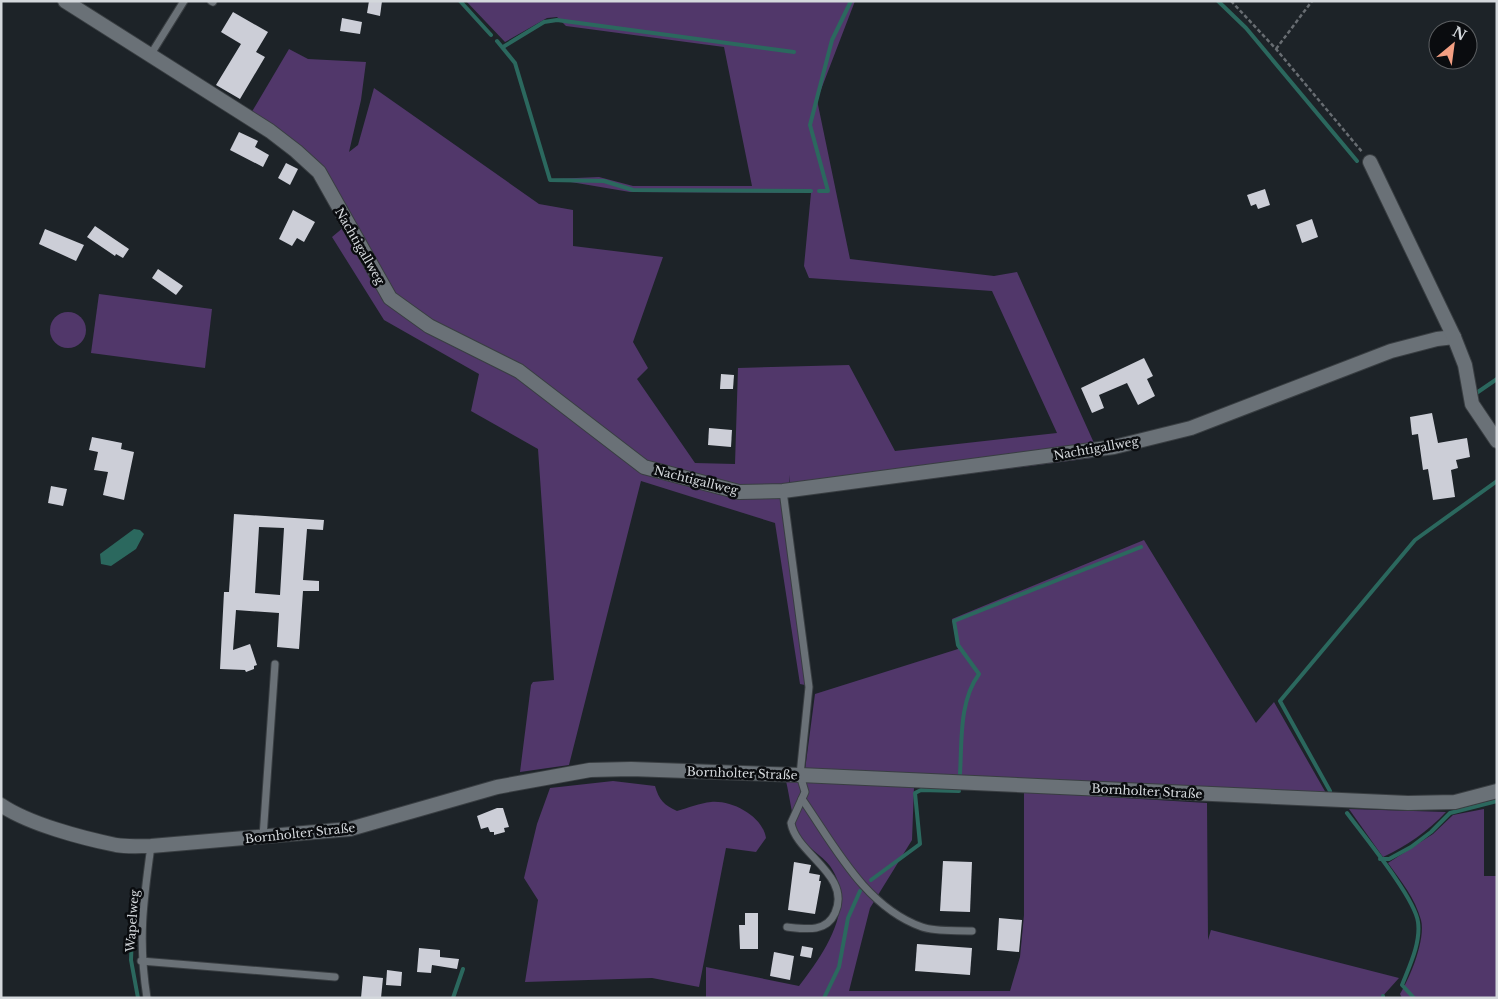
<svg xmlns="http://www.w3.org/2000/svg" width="1498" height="999" font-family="'Libre Baskerville',serif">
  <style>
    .green { fill: #51376a }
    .water { fill: #2b685e }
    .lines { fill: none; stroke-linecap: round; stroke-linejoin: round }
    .stream { stroke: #2b685e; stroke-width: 4 }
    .building { fill: #ccced7; fill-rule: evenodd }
    .lane-casing { stroke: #393e42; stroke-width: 9 }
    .street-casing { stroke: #393e42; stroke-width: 16 }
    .path { stroke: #686d72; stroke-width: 2.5; stroke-dasharray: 4 2.5; stroke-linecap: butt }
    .lane { stroke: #6a7177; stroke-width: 7 }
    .street { stroke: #6a7177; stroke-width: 14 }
    .labels { text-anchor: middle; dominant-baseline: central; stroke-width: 5; stroke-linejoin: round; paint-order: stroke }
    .street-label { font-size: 12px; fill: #d4d8dc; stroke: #0a0c0f }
  </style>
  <rect width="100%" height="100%" fill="#1d2328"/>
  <g class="green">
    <path d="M466 1H855L817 100 850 259 994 276 1017 272 1094 443 1092 458 790 497V475L789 488 779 489 805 685 800 684 775 523 641 481 569 765 520 772 531 685 533 682 554 680 538 449 471 411 479 374 384 320 332 237 350 222 320 168 250 115 289 49 308 59 366 62 361 100 349 152 358 145 374 88 539 204 573 210V246L663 257 633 342 648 368 637 379 695 463 735 464 738 368 849 365 895 451 1057 433 992 291 809 278 804 266 811 193 630 192 553 179 599 177 633 186H752L724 47 566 26 557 17 547 18 505 42Z"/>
    <path d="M99 294 212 309 205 368 91 353Z"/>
    <circle cx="68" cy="330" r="18"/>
    <path d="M1144 540 1256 723 1274 702 1326 793 805 770 815 694 958 649 952 619Z"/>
    <path d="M613 781 655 786C659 800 664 805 677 811 688 808 700 803 711 802 733 800 763 817 766 838L756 852 726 848 699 987 652 978 525 982 538 900 524 878 537 824 550 788Z"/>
    <path d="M786 781 914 787 912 840 870 908 849 991H1010L1020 957 1024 915V792L1207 803 1208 940 1211 930 1399 978 1381 998H706V967L799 986C824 954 858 905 830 866 822 855 804 846 798 833 792 818 790 798 786 781Z"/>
    <path d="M1349 809 1446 812C1427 832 1408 845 1383 857Z"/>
    <path d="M1484 809V876H1497V998H1402L1400 994C1410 978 1426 939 1421 920 1415 898 1401 881 1388 863L1433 834 1453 815Z"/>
  </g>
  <path class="water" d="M134 529 140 530 144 534 136 549 111 566 101 564 100 554Z"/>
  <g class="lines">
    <g class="stream">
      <path d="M460 1 491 35"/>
      <path d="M1218 1 1246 28 1357 161"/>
      <path d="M497 41 515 63 550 180 604 181 633 190 811 191"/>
      <path d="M503 47 544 22 557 20 794 52"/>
      <path d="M819 191H828L810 125 832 40 851 1"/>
      <path d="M1475 394 1497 379"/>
      <path d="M960 774C962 741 959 701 979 674L958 645 954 621 1141 547"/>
      <path d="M1330 791 1280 701 1415 540 1497 481"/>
      <path d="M1347 813C1364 836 1415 898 1418 922 1421 943 1409 967 1402 985L1414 998"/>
      <path d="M1380 859H1389L1411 847 1431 832 1450 813 1497 801"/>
      <path d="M871 880 920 844 915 793 921 790 959 791"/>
      <path d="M132 934 131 960 138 998"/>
      <path d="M453 998 463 969"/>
      <path d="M824 998 839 967 848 918 860 891"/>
      <path d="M1383 998V996"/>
    </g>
  </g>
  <g class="building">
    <path d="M369 1H382L380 16 367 13Z"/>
    <path d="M233 12 268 32 256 52 265 57 240 99 216 85 241 44 221 32Z"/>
    <path d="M342 18 362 22 360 34 340 31Z"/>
    <path d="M239 132 258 141 255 147 269 155 263 167 230 150Z"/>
    <path d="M286 163 298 169 290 185 278 178Z"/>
    <path d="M1265 189 1270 205 1258 209 1256 204 1251 206 1247 195Z"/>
    <path d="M293 210 315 222 304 242 297 238 292 246 279 239Z"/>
    <path d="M1312 219 1318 237 1302 243 1296 225Z"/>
    <path d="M95 226 129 249 123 258 116 254 115 256 87 237Z"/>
    <path d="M45 229 84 245 76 261 39 244Z"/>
    <path d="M158 269 183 286 176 295 152 278Z"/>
    <path d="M1144 358 1153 376 1147 379 1155 396 1138 405 1127 383 1099 395 1104 408 1092 413 1081 388Z"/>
    <path d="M721 374 734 375 733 389H720Z"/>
    <path d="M1432 413 1438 443 1467 438 1470 457 1456 460 1458 468 1451 470 1455 497 1433 500 1428 469 1423 470 1418 434 1412 435 1410 417Z"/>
    <path d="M709 428 732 430 731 447 708 445Z"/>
    <path d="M92 437 122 443 121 449 134 452 124 500 103 495 108 472 94 470 98 452 89 450Z"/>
    <path d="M51 486 67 489 63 506 48 503Z"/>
    <path d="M234 514 324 520 323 530 307 529 303 580 319 581V591H303L299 649 277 647 279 613 236 610 233 650 250 644 257 665 254 666V669L246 672 245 670 220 669 224 592H229ZM259 527 284 528 280 595 255 593Z"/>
    <path d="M497 808H503L509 827 504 828 505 832 494 835V832H490L488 827 481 829 477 816Z"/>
    <path d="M943 861 972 862 970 912 940 911Z"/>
    <path d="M794 862 811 865 809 873 820 875 819 881H821L815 914 788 910Z"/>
    <path d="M745 913H758V949H740L739 925H745Z"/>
    <path d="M999 918 1022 920 1019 952 997 950Z"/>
    <path d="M917 944 972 948 970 975 915 971Z"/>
    <path d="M802 946 813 948 811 958 800 956Z"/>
    <path d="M419 948 440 950V957L459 959 457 969 432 965 431 973 417 972Z"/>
    <path d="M774 952 794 956 790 980 770 976Z"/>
    <path d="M387 970 402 972 401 986 386 985Z"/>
    <path d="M363 976 383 978 381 998H361Z"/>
  </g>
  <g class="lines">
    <defs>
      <g id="lane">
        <path d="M211 1 213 2"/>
        <path d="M151 54 184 1"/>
        <path d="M783 491 809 687 800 775 805 792 791 823C796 854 852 875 835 913 826 933 805 929 787 927"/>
        <path d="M802 799C834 845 865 907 922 927 936 932 956 930 972 931"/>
        <path d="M263 837 275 664"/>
        <path d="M141 961 335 977"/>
        <path d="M147 998C138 941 143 903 151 846"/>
      </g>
      <g id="street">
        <path d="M65 1 270 131 296 151 319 172 390 298 429 326 519 371 644 467 739 492 783 491 1114 447 1191 428 1391 351 1437 339 1454 337"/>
        <path d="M1370 162 1454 337 1465 365 1472 404 1497 441"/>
        <path d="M1 805C29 824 82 838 116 845 127 847 139 846 151 846L350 829 497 787 590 770 631 769 800 775 1408 803 1455 802 1497 791"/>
      </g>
    </defs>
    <use href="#lane" class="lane-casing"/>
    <use href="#street" class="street-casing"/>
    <g class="path">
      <path d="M1231 1 1276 49 1363 153"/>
      <path d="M1276 49 1312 1"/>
    </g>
    <use href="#lane" class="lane"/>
    <use href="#street" class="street"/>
  </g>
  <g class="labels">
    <g class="street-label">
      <text transform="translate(360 246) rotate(60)">Nachtigallweg</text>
      <text transform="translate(1096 448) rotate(-10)">Nachtigallweg</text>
      <text transform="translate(696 480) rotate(14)">Nachtigallweg</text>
      <text transform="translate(742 773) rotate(2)">Bornholter Straße</text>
      <text transform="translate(1147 791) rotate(3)">Bornholter Straße</text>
      <text transform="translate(300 833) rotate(-6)">Bornholter Straße</text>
      <text transform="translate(132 921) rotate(-86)">Wapelweg</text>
    </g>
  </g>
  <rect width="1498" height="999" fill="none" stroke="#d4d8dc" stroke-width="5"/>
  <g transform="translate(1453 45) rotate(29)"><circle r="24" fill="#0a0c0f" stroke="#5b5e61"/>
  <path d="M0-4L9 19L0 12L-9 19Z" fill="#f39f82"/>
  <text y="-8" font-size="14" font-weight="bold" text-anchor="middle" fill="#d4d8dc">N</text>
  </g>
</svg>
